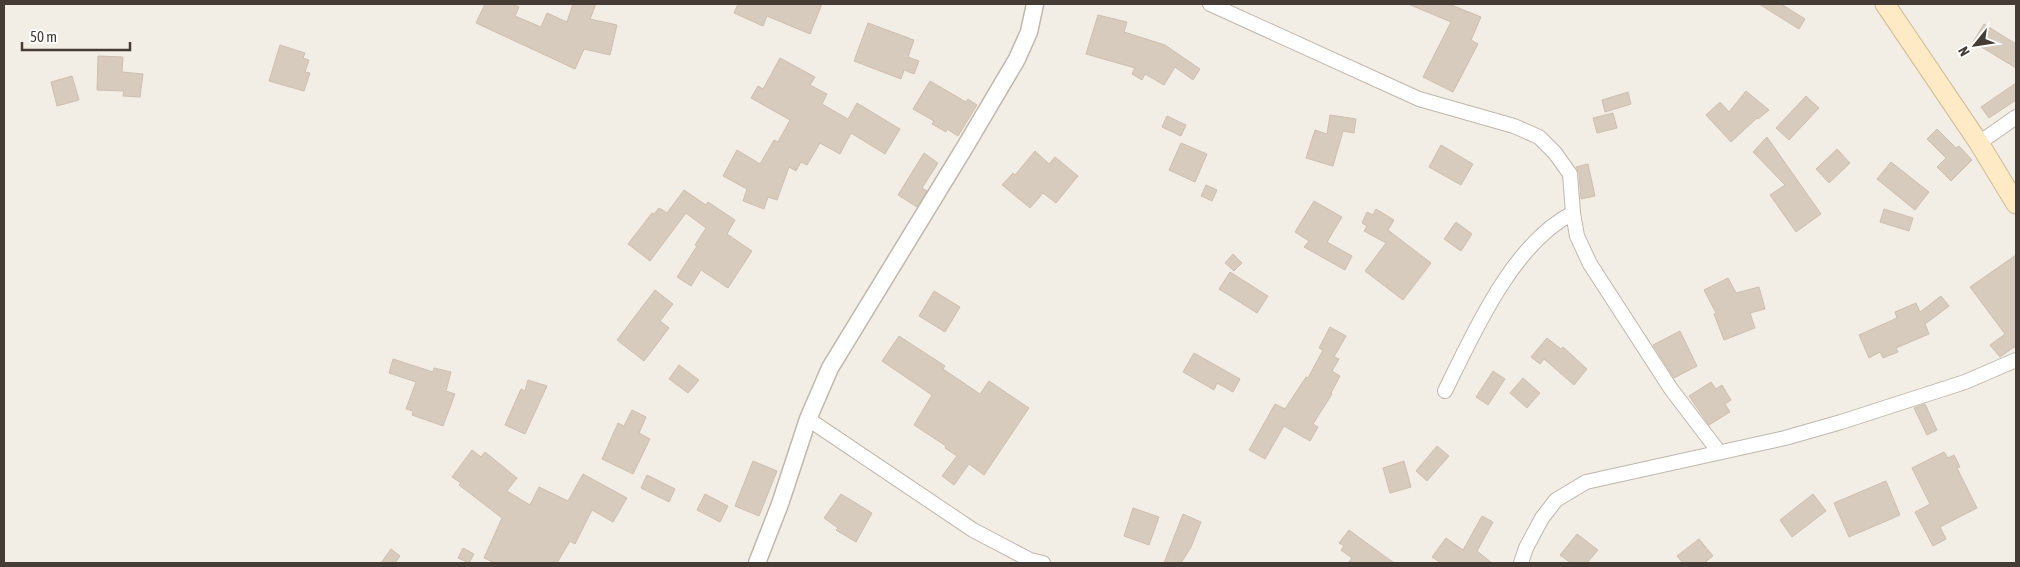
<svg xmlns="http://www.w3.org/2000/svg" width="2020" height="567" font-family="'Asap Condensed',sans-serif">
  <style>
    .building { fill: #d7cbbe; stroke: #cfbfae }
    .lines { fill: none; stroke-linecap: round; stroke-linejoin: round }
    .minor-casing { stroke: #c1b7ab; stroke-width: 16 }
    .tertiary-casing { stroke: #c1b7ab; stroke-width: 19 }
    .secondary-casing { stroke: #d2bc96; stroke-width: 21 }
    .minor { stroke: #fff; stroke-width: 14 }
    .tertiary { stroke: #fff; stroke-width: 16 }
    .secondary { stroke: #feeac4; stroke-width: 19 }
  </style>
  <rect width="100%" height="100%" fill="#f2ede5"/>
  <g class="building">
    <path d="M485 4H512L519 7 515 16 541 27 547 13 567 22 573 4H596L590 19 617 25 610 55 584 49 575 69 476 23Z"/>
    <path d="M738 4H822L810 34 767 16 763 26 734 13Z"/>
    <path d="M1408 4H1449L1481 17 1471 40 1478 44 1453 92 1423 77 1451 22Z"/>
    <path d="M1759 4H1781L1805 19 1799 29Z"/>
    <path d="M1098 15 1127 22 1124 32 1165 45 1200 69 1193 80 1175 67 1164 85 1145 74 1142 80 1132 74 1135 68 1086 54Z"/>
    <path d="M868 23 914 40 908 57 919 61 914 74 904 70 901 79 854 61Z"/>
    <path d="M1984 24 2016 44V68L1973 42Z"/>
    <path d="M280 45 305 53 303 58 309 60 305 72 310 73 304 91 269 81Z"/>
    <path d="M98 56 123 57 122 72 143 74 140 97 123 96 124 91 97 90Z"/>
    <path d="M780 58 815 77 810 85 827 94 822 104 848 119 857 103 900 129 885 154 851 133 840 154 820 143 807 165 801 162 796 171 789 167 777 200 768 197 764 209 743 201 747 189 723 176 737 150 760 164 774 140 778 142 790 120 751 98 758 86 763 89Z"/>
    <path d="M72 76 79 100 57 106 51 82Z"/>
    <path d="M930 81 966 102 968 99 977 105 958 136 947 129 946 132 932 124 934 121 913 109Z"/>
    <path d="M2016 83V100L1989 118 1981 107Z"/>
    <path d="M1746 91 1769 110 1758 119 1757 118 1731 142 1706 115 1720 102 1729 112Z"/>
    <path d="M1628 92 1631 104 1605 112 1602 100Z"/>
    <path d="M1806 96 1819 108 1789 140 1776 128Z"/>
    <path d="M1613 113 1617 128 1597 133 1593 118Z"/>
    <path d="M1330 115 1356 119 1354 133 1343 131 1333 166 1306 158 1315 130 1327 134Z"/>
    <path d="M1167 116 1186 125 1181 136 1162 127Z"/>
    <path d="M1937 129 1956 148 1959 146 1972 160 1951 181 1937 167 1946 158 1927 139Z"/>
    <path d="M1767 137 1821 214 1796 232 1770 195 1785 185 1753 152Z"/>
    <path d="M1181 143 1207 154 1195 182 1169 170Z"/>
    <path d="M1441 145 1473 164 1461 185 1429 167Z"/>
    <path d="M1837 149 1850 163 1829 183 1816 169Z"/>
    <path d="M1035 151 1049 164 1055 157 1078 176 1056 203 1043 193 1030 208 1002 185 1013 173 1015 175Z"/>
    <path d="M924 153 938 163 922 188 927 191 917 207 898 195Z"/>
    <path d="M1891 162 1929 192 1915 210 1877 179Z"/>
    <path d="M1588 164 1595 196 1581 199 1579 173 1576 167Z"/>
    <path d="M1206 185 1217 190 1212 201 1201 196Z"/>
    <path d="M684 190 706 205 708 202 735 220 727 234 752 251 728 288 701 270 691 286 677 277 697 246 695 245 706 228 686 213 650 261 628 244 652 213 654 214 659 208 667 213Z"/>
    <path d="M1314 201 1342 217 1327 242 1352 256 1345 270 1304 247 1309 241 1295 232Z"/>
    <path d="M1376 209 1394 220 1388 230 1431 263 1403 300 1365 271 1386 243 1364 231 1367 226 1362 223 1367 212 1373 215Z"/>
    <path d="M1884 209 1913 218 1909 231 1880 222Z"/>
    <path d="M1456 222 1472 234 1461 251 1444 239Z"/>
    <path d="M1233 254 1242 263 1234 271 1225 263Z"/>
    <path d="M2016 255V349L2014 347 2000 357 1990 345 2005 334 1970 287Z"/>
    <path d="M1230 272 1268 296 1257 313 1219 289Z"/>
    <path d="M1728 278 1736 293 1759 287 1765 309 1750 313 1755 328 1724 340 1714 314 1716 313 1704 290Z"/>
    <path d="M655 290 673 304 660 321 669 328 644 361 617 340Z"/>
    <path d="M934 291 960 307 945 332 919 316Z"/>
    <path d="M1941 296 1949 306 1925 324 1929 334 1896 348 1898 352 1883 358 1880 352 1869 358 1859 335 1897 318 1895 312 1916 303 1920 312Z"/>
    <path d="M1330 327 1346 336 1334 357 1339 359 1332 371 1340 376 1331 393 1332 394 1313 424 1318 427 1310 441 1284 426 1265 459 1249 450 1275 404 1285 409 1306 377 1308 378 1323 350 1319 348Z"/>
    <path d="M1680 331 1697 366 1674 378 1653 345Z"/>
    <path d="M899 336 945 366 943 369 980 394 989 381 1029 408 984 475 969 464 954 485 942 476 957 456 945 448 946 446 914 425 932 395 882 361Z"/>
    <path d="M1547 338 1561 349 1563 347 1587 369 1574 385 1544 359 1540 364 1531 357Z"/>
    <path d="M1194 353 1240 379 1233 392 1217 383 1214 390 1183 372Z"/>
    <path d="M393 359 433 372 434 368 451 372 446 391 455 394 443 426 412 415 413 411 406 409 416 382 389 373Z"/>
    <path d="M679 365 699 380 688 393 669 379Z"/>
    <path d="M1493 371 1505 379 1488 405 1476 397Z"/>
    <path d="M1523 378 1540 393 1527 408 1510 393Z"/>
    <path d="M528 380 547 386 525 434 505 425 521 389 525 391Z"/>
    <path d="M1711 382 1716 389 1722 385 1731 400 1725 404 1730 412 1709 425 1689 396Z"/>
    <path d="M1925 404 1937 430 1927 435 1914 408Z"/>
    <path d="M632 410 646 417 639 433 650 439 633 474 602 459 618 423 624 426Z"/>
    <path d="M1437 446 1449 456 1427 481 1416 471Z"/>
    <path d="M472 450 481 457 485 452 517 478 507 491 530 505 539 487 568 501 583 474 627 498 613 522 592 510 575 544 570 541 557 563H495L484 558 502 518 459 485 461 483 452 477Z"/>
    <path d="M1944 452 1948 458 1954 455 1960 467 1957 468 1977 508 1940 527 1946 539 1933 546 1915 512 1930 504 1912 468Z"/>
    <path d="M753 461 777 471 759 516 735 506Z"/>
    <path d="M1404 461 1411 487 1390 493 1383 468Z"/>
    <path d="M647 475 675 489 669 502 641 488Z"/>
    <path d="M1886 481 1900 515 1849 537 1834 503Z"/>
    <path d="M705 494 728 506 720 522 697 510Z"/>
    <path d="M841 494 872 513 856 542 836 530 838 528 824 518Z"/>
    <path d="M1813 494 1826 511 1792 537 1780 520Z"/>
    <path d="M1133 508 1159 517 1149 545 1124 536Z"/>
    <path d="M1183 514 1201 522 1191 547 1181 563H1164Z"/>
    <path d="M1482 516 1493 522 1477 551 1492 563H1441L1432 557 1446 538 1463 550Z"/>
    <path d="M1349 530 1394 563H1348L1352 558 1341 550 1344 546 1339 543Z"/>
    <path d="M1577 534 1598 550 1587 563H1571L1560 555Z"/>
    <path d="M1699 539 1713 556 1704 563H1683L1677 556Z"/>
    <path d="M463 548 474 554 469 563 458 558Z"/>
    <path d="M391 549 400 556 395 563H381Z"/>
  </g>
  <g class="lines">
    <defs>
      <g id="minor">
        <path d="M1210 4 1419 99 1514 126 1539 137 1555 153 1570 174 1573 213 1577 236 1590 264 1671 389 1719 452"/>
        <path d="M1979 143 2016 117"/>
        <path d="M1445 391C1474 332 1513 243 1573 213"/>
        <path d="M808 419 973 530 1030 560 1043 563"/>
        <path d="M1521 563 1526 548 1542 518 1556 500 1586 482 1785 438 1841 422 1965 382 2016 360"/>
      </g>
      <path id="tertiary" d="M757 563 780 504 808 419 830 368 965 147 1017 59 1029 32 1035 4"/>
      <path id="secondary" d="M1885 4 1979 143 2016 204"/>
    </defs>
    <use href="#minor" class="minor-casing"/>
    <use href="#tertiary" class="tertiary-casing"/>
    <use href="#secondary" class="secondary-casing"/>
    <use href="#minor" class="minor"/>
    <use href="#tertiary" class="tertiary"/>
    <use href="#secondary" class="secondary"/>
  </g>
  <rect width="2020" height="567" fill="none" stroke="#453d35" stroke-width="10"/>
  <g transform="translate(1975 45) rotate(240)" stroke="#ffffff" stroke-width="4" paint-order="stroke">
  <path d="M0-4L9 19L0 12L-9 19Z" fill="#453d35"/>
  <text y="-8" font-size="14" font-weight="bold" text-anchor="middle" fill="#453d35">N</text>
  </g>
  <path d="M22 42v8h108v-8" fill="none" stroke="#453d35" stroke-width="2.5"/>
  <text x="30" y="42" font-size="15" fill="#453d35" stroke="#ffffff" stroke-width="4" paint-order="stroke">50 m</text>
</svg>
